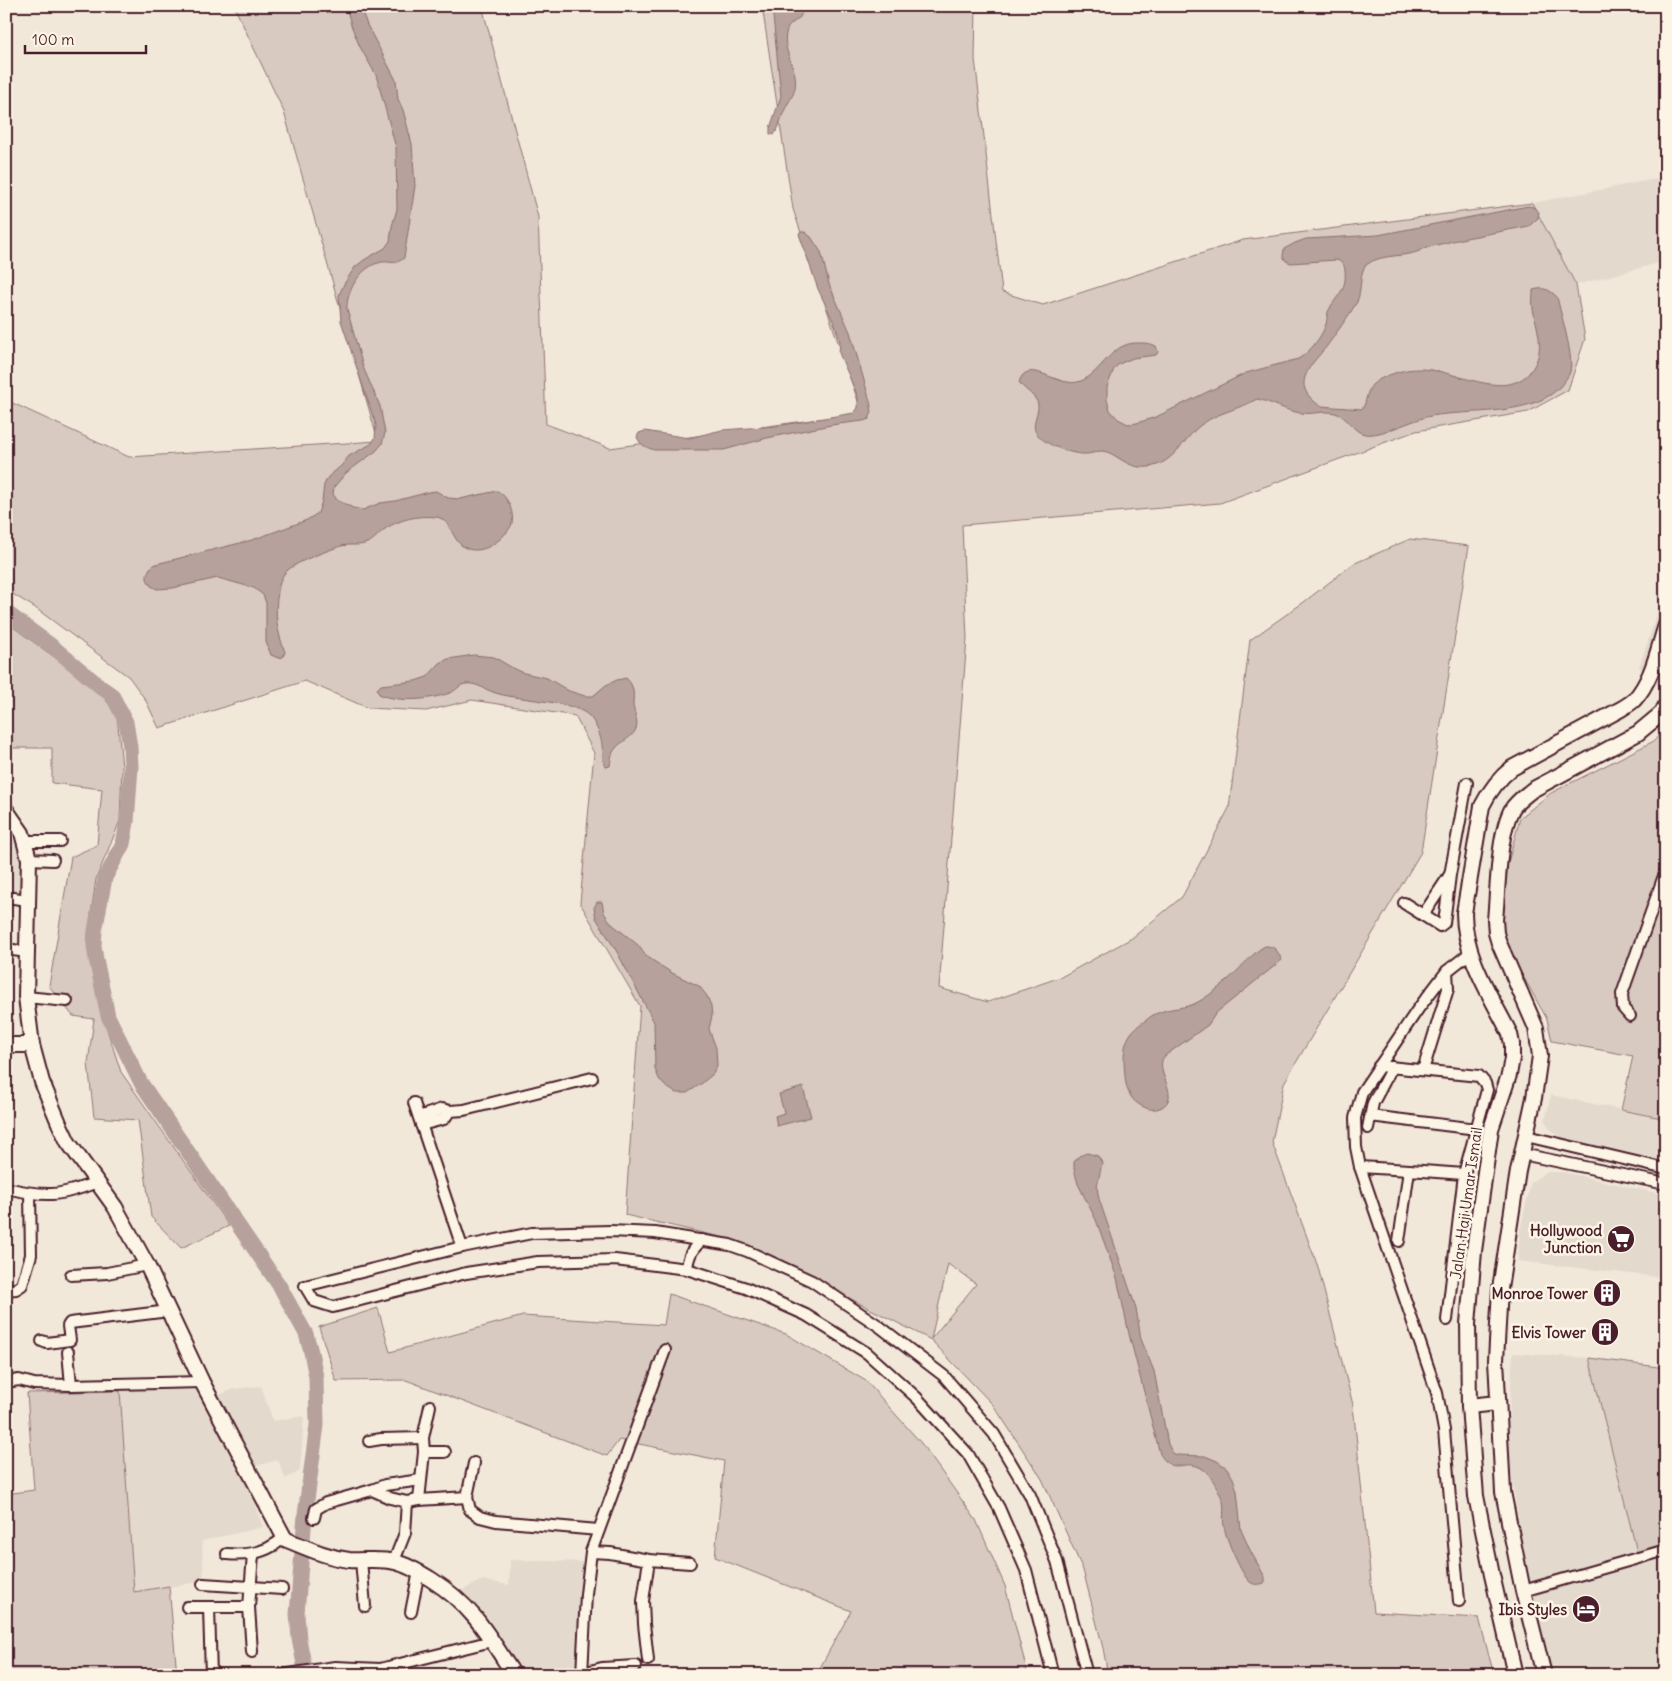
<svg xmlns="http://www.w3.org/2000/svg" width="1672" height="1681" font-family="Delius,sans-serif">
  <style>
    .built { fill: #e4d9cd }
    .green { fill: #d8cac0; stroke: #917476; fill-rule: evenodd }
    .water { fill: #b6a19c; stroke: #8b6d6f }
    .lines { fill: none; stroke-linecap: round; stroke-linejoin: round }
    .river { stroke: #b6a19c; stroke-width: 15 }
    .street-casing { stroke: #4a1f2b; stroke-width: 14 }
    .secondary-casing { stroke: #4a1f2b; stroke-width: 18 }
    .street { stroke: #fcf5e5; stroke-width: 10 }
    .secondary { stroke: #fcf5e5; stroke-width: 14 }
    .labels { text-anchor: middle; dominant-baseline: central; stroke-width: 5; stroke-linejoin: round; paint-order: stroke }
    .street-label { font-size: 15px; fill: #4a1f2b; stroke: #fcf5e5 }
    .poi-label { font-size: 15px; font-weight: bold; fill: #4a1f2b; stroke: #fcf5e5; text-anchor: end }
  </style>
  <rect width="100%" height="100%" fill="#f1e8da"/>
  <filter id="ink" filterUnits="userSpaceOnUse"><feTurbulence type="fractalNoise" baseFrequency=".02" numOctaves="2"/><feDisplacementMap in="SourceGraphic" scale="10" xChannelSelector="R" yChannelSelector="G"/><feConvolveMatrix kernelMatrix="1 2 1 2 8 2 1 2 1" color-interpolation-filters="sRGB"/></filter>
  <g filter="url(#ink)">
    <g class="built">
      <path d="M1666 177V261L1576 285 1532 203Z"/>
      <path d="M1666 588V694L1639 667Z"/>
      <path d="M6 826H8L23 856V900L6 898Z"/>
      <path d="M1551 1095 1666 1119V1165L1563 1139 1551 1130 1545 1121Z"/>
      <path d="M1547 1172H1563L1666 1195V1278L1518 1261 1520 1230 1531 1182Z"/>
      <path d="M1513 1353 1589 1358 1637 1552 1666 1559V1675H1552L1532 1601 1507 1450Z"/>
      <path d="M261 1386 273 1421 304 1416 300 1471 285 1479 278 1460 242 1470 263 1527 202 1541 204 1581 134 1593 120 1391 196 1387 206 1401 233 1389Z"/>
      <path d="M510 1560 587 1562 577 1675H513L457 1593 482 1580 509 1585Z"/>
    </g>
    <g class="green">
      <path d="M234 6H482L538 217 546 424 610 448 862 413 793 209 762 6H976L975 59 1002 292 1043 305 1243 240 1532 203 1576 285 1585 339 1568 390 1528 412 1416 431 1220 503 962 525 967 639 939 988 988 1002 1061 977 1132 938 1182 897 1229 808 1250 640 1304 602 1353 564 1410 539 1469 546 1421 852 1284 1083 1272 1142 1318 1267 1353 1405 1374 1612 1479 1618 1494 1675H1108L1103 1648 1083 1570 1042 1479 994 1406 931 1340 738 1241 625 1215 640 1006 580 903 594 753 575 716 472 700 426 711 368 708 305 681 159 728 145 699 129 677 34 607 6 590V400L129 457 378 441 284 112ZM948 1264 976 1284 931 1339Z"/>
      <path d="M6 622 97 688 117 715 122 767 120 821 96 879 87 942 103 1017 121 1072 229 1226 181 1248 151 1217 138 1120 94 1117 88 1063 94 1019 73 1016 49 986 71 857 97 845 102 789 52 783V748H12L6 750Z"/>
      <path d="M1666 726V1119L1621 1110 1633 1056 1552 1041 1547 1019 1506 946 1497 904 1520 818 1551 793 1654 741Z"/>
      <path d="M669 1294 786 1334 866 1381 921 1443 976 1520 1005 1586 1028 1675H816L851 1611 715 1557 724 1461 619 1440 607 1456 406 1380 336 1381 319 1327 378 1308 390 1352 523 1316 664 1325Z"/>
      <path d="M1589 1358 1666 1368V1543L1637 1552Z"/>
      <path d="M120 1391 134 1592 169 1586 177 1675H6V1494L34 1490 27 1393Z"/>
    </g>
    <g class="water">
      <path d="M346 6H360L367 25 396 80 398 99 403 110 412 144 415 186 404 258C393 267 389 259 378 263 360 268 346 292 347 309L363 367 380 406 385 433 382 444 376 451 346 473 334 487 333 494 337 500 353 508 363 510 380 503 395 501 429 492 436 491 448 498 460 499 497 491C508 495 516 516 511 526 505 537 490 549 478 550 450 552 455 519 436 517 418 515 400 519 385 529 379 533 375 540 367 543 359 547 349 543 338 547 324 552 292 563 284 574 280 579 279 586 278 592 274 614 277 631 285 652L283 657 278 658 271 655 266 642V603L263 595 254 588 218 578 173 588 157 589 151 586 147 579V574L150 568 156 564 252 540 307 520 318 513 322 501 324 485 328 477 341 466 349 456 371 444 375 438 376 425 341 321 339 295 344 284 355 267 364 260 385 248 390 241 392 226 397 209 396 148 376 75 360 47 351 25Z"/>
      <path d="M772 6H804C803 10 802 14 800 17 793 24 788 23 786 34 783 48 792 61 795 75 798 94 789 98 783 114 780 121 779 128 774 135L770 134V128L781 96Z"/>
      <path d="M1528 206 1533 207 1539 212 1538 218 1529 226 1461 239 1425 248C1410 259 1382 252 1366 265 1359 272 1362 291 1357 302 1348 317 1337 332 1327 346 1319 356 1305 369 1304 382 1303 392 1312 400 1320 406L1362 409C1367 402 1366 392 1372 385 1377 380 1385 376 1392 374 1407 368 1422 368 1437 371 1469 377 1517 403 1536 362 1544 345 1536 325 1533 309 1532 303 1533 296 1533 290 1544 287 1549 289 1557 297 1561 315 1574 356 1570 372 1569 375 1566 379 1564 382 1538 418 1469 409 1431 416 1413 419 1381 437 1365 434 1352 432 1348 416 1335 413 1324 410 1312 415 1301 413 1285 411 1272 402 1257 399 1238 410 1213 413 1196 429 1183 442 1173 461 1154 466 1127 473 1116 450 1100 451 1095 452 1091 454 1086 454 1073 455 1045 445 1037 434 1030 425 1039 414 1038 405 1037 396 1025 391 1019 382 1028 355 1059 390 1081 381 1103 372 1110 343 1137 343 1145 343 1150 343 1156 346L1158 352 1156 355 1133 358 1119 364 1114 369 1107 387V400L1110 410 1118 419 1128 424 1137 423 1156 417 1246 373 1298 359C1309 353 1320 339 1325 327 1327 322 1327 317 1328 312 1336 294 1347 293 1345 270 1344 263 1342 262 1336 260L1291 263 1286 261 1283 256 1284 249 1295 243 1306 239 1378 235Z"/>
      <path d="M801 232H805L811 237 821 252 829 284 850 332 870 401 872 412 869 419 863 421 831 425 767 438 724 450H654C646 447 640 445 637 437L639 433 645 431 689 438 722 430 776 426 854 413 858 408V397L839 353 840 342 835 325 818 289 799 234Z"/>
      <path d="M474 655 494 657 511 667 524 673 547 678 569 691 585 696H593L606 685 617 680 626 678C634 685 634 693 633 703 633 712 639 720 636 729 632 738 622 741 616 748 611 753 611 760 610 766L606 767C602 760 603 754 602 745 601 736 596 724 590 717 577 701 520 700 499 694 489 692 476 682 466 684 460 684 456 691 450 693 429 700 400 703 379 694L377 689 381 685 415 681 427 677 440 663 448 659Z"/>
      <path d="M597 902H602L604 913 612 924 638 945 646 956 672 973 699 986 707 996 711 1006 712 1016 709 1029 716 1048 717 1066 713 1074 701 1084 687 1093H676L665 1086 659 1079 655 1069 654 1022 617 952 596 918 594 908Z"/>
      <path d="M1265 946C1276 946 1277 951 1282 960L1216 1013 1208 1025 1166 1055C1164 1057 1162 1059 1162 1061 1158 1076 1180 1096 1162 1107 1157 1110 1149 1110 1144 1107 1131 1102 1126 1090 1125 1077 1123 1052 1122 1035 1145 1021 1149 1018 1153 1014 1158 1013 1171 1007 1186 1009 1198 1002 1212 994 1226 982 1237 971 1246 962 1254 952 1265 946Z"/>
      <path d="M803 1087 811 1117 777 1126 775 1116 784 1113 779 1094Z"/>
      <path d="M1087 1153 1098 1156 1102 1163 1097 1187 1099 1199 1136 1308 1141 1339 1154 1371 1168 1444 1172 1452 1176 1455 1205 1456 1217 1461 1227 1468 1233 1478 1237 1491 1241 1530 1251 1552 1265 1577V1583C1260 1584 1255 1586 1250 1582 1242 1576 1225 1537 1224 1526 1222 1516 1226 1505 1221 1496 1217 1487 1210 1473 1201 1468 1184 1458 1174 1477 1160 1454L1129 1334 1117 1278 1096 1220 1078 1184 1074 1169V1162L1079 1156Z"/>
    </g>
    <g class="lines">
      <path class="river" d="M6 612 52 646 102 688 112 695 126 722 130 747 131 767 127 822 123 844 105 878 95 931 94 946 96 959 108 1016 141 1083 279 1285 306 1334 311 1352 316 1377 317 1425 305 1515 297 1614 299 1639 304 1664 309 1675"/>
      <defs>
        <g id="street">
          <path d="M25 841H60"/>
          <path d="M29 859 53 860"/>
          <path d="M6 897 28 900"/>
          <path d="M1404 903 1440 926 1444 923 1450 875 1467 783"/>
          <path d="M1423 915 1449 876"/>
          <path d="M6 949 27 952"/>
          <path d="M26 997 67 1001"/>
          <path d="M1630 1016 1623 1008 1622 994 1666 870"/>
          <path d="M1379 1066 1479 1076 1485 1083 1487 1090 1464 1174 1447 1320"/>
          <path d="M1423 1070 1448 989 1447 971"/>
          <path d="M414 1103 462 1247"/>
          <path d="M1370 1116 1477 1129"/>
          <path d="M419 1117 442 1109 450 1111 464 1110 592 1078"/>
          <path d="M421 1125 444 1119 450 1111"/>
          <path d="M1368 1128 1373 1103 1392 1067"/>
          <path d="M1526 1136 1666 1169"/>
          <path d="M1522 1154 1666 1184"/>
          <path d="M1360 1167 1409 1170"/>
          <path d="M6 1188C46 1197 59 1197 97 1182"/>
          <path d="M1399 1241 1409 1170 1464 1174"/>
          <path d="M687 1269C688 1256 692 1249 702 1240"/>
          <path d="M71 1275 107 1273 147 1265"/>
          <path d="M6 1290 16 1289 22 1285 31 1255 30 1193"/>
          <path d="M42 1341 47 1343 70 1340 68 1326 70 1323 169 1311"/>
          <path d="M68 1352 71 1385"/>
          <path d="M6 1382 19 1380 34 1384 71 1385 202 1382"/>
          <path d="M369 1441 381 1439 423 1438"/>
          <path d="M424 1452H445"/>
          <path d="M474 1463 467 1497 470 1510 480 1517 496 1521 598 1530"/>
          <path d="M372 1490 385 1485 421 1480"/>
          <path d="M419 1500 424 1452 423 1438 430 1406"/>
          <path d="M314 1518 316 1509 326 1503 372 1490 390 1498 407 1502 419 1500 467 1497"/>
          <path d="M591 1552 610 1553 649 1560 690 1563"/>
          <path d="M227 1554C248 1556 269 1552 284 1537"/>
          <path d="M361 1560 365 1606"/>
          <path d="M394 1561 405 1533 407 1502"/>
          <path d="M203 1584 282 1589"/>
          <path d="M1523 1591 1666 1550"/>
          <path d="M1459 1601 1444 1430 1437 1393 1360 1167 1356 1147 1355 1118 1362 1092 1418 1009 1447 971 1470 953"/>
          <path d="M187 1607H249"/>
          <path d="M209 1608 211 1675"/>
          <path d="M411 1612 419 1571"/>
          <path d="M252 1652 249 1607 253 1554"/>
          <path d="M648 1660 644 1624 643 1601 649 1560"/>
          <path d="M582 1673 602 1668 636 1666"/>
          <path d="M282 1675 335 1667 380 1669 492 1641"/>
          <path d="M582 1675 586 1594 591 1552 665 1350"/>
          <path d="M1053 1675 1026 1570 999 1508 968 1454 917 1398 867 1353 806 1315 746 1288 687 1269 615 1260 538 1262 466 1273 333 1307 314 1301 305 1286 462 1247 532 1233 610 1231 655 1233 730 1245 747 1251 812 1281 879 1326 944 1376 994 1434 1030 1495 1057 1561 1087 1675"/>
        </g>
        <g id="secondary">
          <path d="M6 810 22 833 29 859 26 997 32 1045 42 1082 59 1123 68 1142 115 1207 147 1265 202 1382 284 1537 287 1540C307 1548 326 1557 349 1560 364 1561 380 1558 395 1562 408 1565 421 1573 432 1580 474 1607 488 1635 514 1675"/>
          <path d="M6 1045H32"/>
          <path d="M1469 1406 1497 1403"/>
          <path d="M1515 1675 1492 1575 1476 1496 1469 1406 1468 1324 1474 1251 1491 1129 1509 1075 1512 1058V1044L1510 1034C1491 996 1464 956 1464 913L1482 806C1490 790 1498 779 1512 768L1621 709C1626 706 1631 703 1634 700 1652 681 1658 649 1666 625"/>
          <path d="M1544 1675 1523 1591 1503 1492 1496 1360 1500 1289 1518 1171 1534 1098 1540 1056 1536 1028 1499 943 1496 933 1495 920C1498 890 1498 834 1512 809 1517 801 1525 796 1532 790L1638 733 1662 713 1666 705"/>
        </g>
      </defs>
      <use href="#street" class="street-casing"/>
      <use href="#secondary" class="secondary-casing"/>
      <use href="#street" class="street"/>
      <use href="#secondary" class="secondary"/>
    </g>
  </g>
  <defs>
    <symbol id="supermarket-disc" viewBox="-11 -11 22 22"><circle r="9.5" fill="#4a1f2b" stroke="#fcf5e5"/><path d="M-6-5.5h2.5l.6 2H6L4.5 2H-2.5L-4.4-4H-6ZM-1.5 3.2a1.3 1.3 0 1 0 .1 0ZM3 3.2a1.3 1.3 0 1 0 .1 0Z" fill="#fff"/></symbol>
    <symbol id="building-disc" viewBox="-11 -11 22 22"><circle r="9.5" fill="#4a1f2b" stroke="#fcf5e5"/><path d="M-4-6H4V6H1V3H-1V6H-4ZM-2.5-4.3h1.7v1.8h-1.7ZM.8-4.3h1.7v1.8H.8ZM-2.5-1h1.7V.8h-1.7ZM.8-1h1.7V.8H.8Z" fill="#fff"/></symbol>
    <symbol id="hotel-disc" viewBox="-11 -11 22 22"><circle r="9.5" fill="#4a1f2b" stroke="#fcf5e5"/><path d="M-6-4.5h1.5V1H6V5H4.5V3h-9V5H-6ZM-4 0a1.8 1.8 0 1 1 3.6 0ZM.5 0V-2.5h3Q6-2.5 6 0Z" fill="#fff"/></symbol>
  </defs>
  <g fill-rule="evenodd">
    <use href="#supermarket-disc" x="1605" y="1223" width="32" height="32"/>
    <use href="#building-disc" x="1591" y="1277" width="32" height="32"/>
    <use href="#building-disc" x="1589" y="1316" width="32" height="32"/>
    <use href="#hotel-disc" x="1570" y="1593" width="32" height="32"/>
  </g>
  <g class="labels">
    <g class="street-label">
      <text transform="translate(1466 1203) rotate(-82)">Jalan Haji Umar Ismail</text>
    </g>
    <g class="poi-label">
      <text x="1602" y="1230">Hollywood<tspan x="1602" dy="17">Junction</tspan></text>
      <text x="1588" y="1293">Monroe Tower</text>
      <text x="1586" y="1332">Elvis Tower</text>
      <text x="1567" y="1609">Ibis Styles</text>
    </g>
  </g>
  <rect width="1672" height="1681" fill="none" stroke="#fcf5e5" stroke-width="25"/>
  <rect x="12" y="12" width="1647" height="1656" fill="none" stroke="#4a1f2b" stroke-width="2" filter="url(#ink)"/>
  <path d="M25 45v8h121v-8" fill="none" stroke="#4a1f2b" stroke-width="2.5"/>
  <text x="32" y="45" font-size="15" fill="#4a1f2b" stroke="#fcf5e5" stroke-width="4" paint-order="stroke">100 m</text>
</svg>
